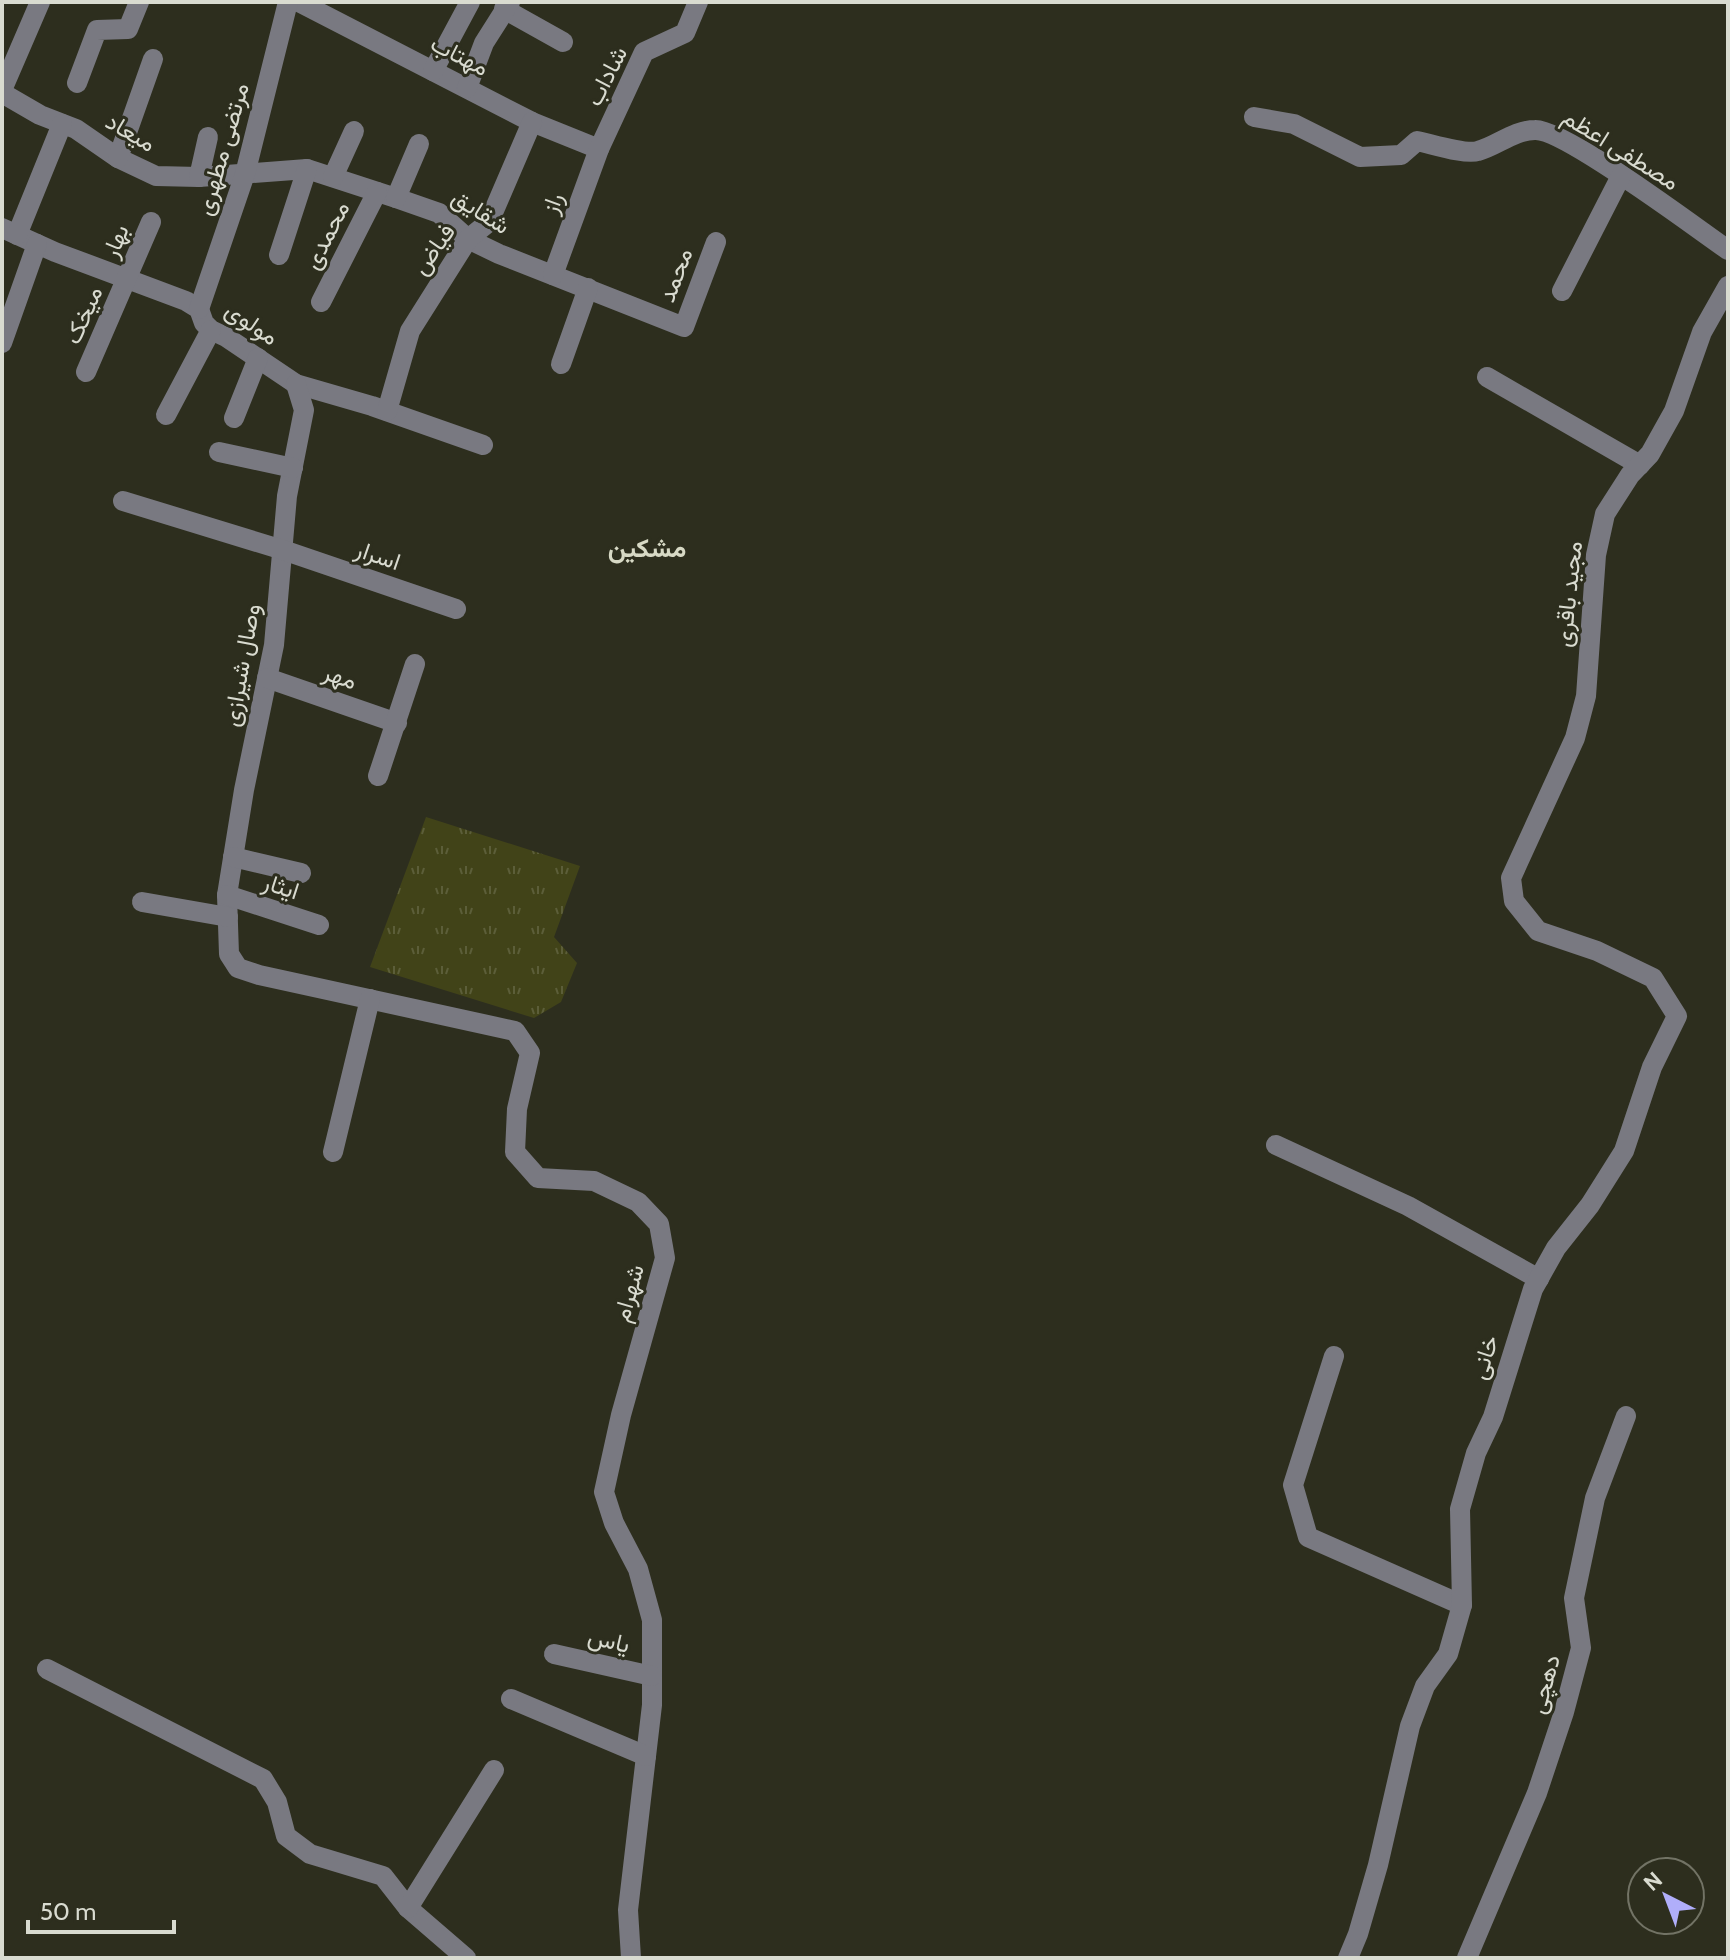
<svg xmlns="http://www.w3.org/2000/svg" width="1730" height="1960" font-family="Cabin,Vazirmatn,sans-serif">
  <style>
    .park { fill: url(#park-tufts) }
    .lines { fill: none; stroke-linecap: round; stroke-linejoin: round }
    .minor { stroke: #797981; stroke-width: 20 }
    .labels { text-anchor: middle; dominant-baseline: central; stroke-width: 6; stroke-linejoin: round; paint-order: stroke }
    .street-label { font-size: 24px; fill: #d9dbd0; stroke: #2d2e1e }
    .neighbourhood-label { font-size: 26px; font-weight: bold; fill: #d7d9c5; stroke: #2d2e1e }
  </style>
  <defs>
    <pattern id="park-tufts" width="24" height="20" patternUnits="userSpaceOnUse" patternTransform="scale(2)"><rect width="24" height="20" fill="#414318"/><path d="M3 7l-1-3M5 7V3M7 7l1-3M15 17l-1-3M17 17v-4M19 17l1-3" fill="none" stroke="#5c5e39"/></pattern>
  </defs>
  <rect width="100%" height="100%" fill="#2d2e1e"/>
  <path class="park" d="M426 817 580 866 554 937 577 963 561 1002 534 1018 370 967Z"/>
  <g class="lines">
    <g class="minor">
      <path d="M299 2 532 122 599 149"/>
      <path d="M504 9 563 42"/>
      <path d="M433 71 470 2"/>
      <path d="M77 83 97 30 128 29 139 2"/>
      <path d="M467 88 484 43 510 2"/>
      <path d="M2 90 40 2"/>
      <path d="M2 93 40 115 76 129 118 158 156 176 199 177 307 169 396 198 439 213 468 239 499 254 684 327 716 242"/>
      <path d="M1254 117 1294 124 1360 157 1401 155 1417 141C1432 144 1465 155 1478 151 1497 146 1514 130 1535 130 1565 129 1696 228 1728 250"/>
      <path d="M118 158 153 59"/>
      <path d="M199 177 208 137"/>
      <path d="M333 177 354 131"/>
      <path d="M396 198 419 144"/>
      <path d="M2 228 55 252 186 301 199 309 204 323 211 330 226 337 296 384 372 406 483 445"/>
      <path d="M17 235 62 124"/>
      <path d="M279 255 307 169"/>
      <path d="M553 275 599 149 644 52 685 33 698 2"/>
      <path d="M1562 291 1621 176"/>
      <path d="M321 302 377 192"/>
      <path d="M199 309 245 174 288 2"/>
      <path d="M2 343 37 244"/>
      <path d="M561 364 588 288"/>
      <path d="M86 372 151 222"/>
      <path d="M1487 377 1640 465"/>
      <path d="M296 384 304 410 287 496 274 645 244 790 227 895 229 954 238 968 259 975 515 1031 530 1053 517 1109 515 1152 538 1178 594 1181 638 1202 659 1224 665 1258 621 1415 604 1492 614 1523 638 1569 652 1620V1705L628 1910 631 1958"/>
      <path d="M387 411 410 331 468 239 489 222 532 122"/>
      <path d="M166 415 211 330"/>
      <path d="M234 418 258 358"/>
      <path d="M219 452 293 468"/>
      <path d="M123 501 283 550 456 609"/>
      <path d="M267 678 397 723"/>
      <path d="M378 776 415 664"/>
      <path d="M233 857 301 873"/>
      <path d="M227 895 319 925"/>
      <path d="M142 902 228 917"/>
      <path d="M1276 1145 1408 1206 1539 1279"/>
      <path d="M333 1152 370 999"/>
      <path d="M1334 1356 1293 1485 1308 1537 1462 1605"/>
      <path d="M554 1654 652 1676"/>
      <path d="M47 1669 263 1779 277 1802 286 1836 310 1854 383 1876 408 1908 466 1958"/>
      <path d="M511 1699 646 1756"/>
      <path d="M408 1908 494 1770"/>
      <path d="M1348 1958 1358 1934 1378 1865 1410 1726 1425 1686 1448 1654 1462 1605 1460 1509 1476 1453 1493 1417 1533 1289 1556 1248 1590 1205 1624 1151 1652 1067 1677 1016 1653 978 1597 951 1538 931 1514 901 1511 878 1575 738 1586 696 1596 555 1605 514 1630 475 1650 454 1674 411 1702 332 1728 286"/>
      <path d="M1467 1958 1537 1793 1564 1712 1581 1648 1574 1598 1595 1498 1626 1416"/>
    </g>
  </g>
  <g class="labels">
    <g class="street-label">
      <text transform="translate(460 55) rotate(27)">مهتاب</text>
      <text transform="translate(606 76) rotate(-63)">شاداب</text>
      <text transform="translate(131 132) rotate(30)">میعاد</text>
      <text transform="translate(222 149) rotate(-74)">مرتضی مطهری</text>
      <text transform="translate(1621 149) rotate(32)">مصطفی اعظم</text>
      <text transform="translate(552 203) rotate(-70)">راز</text>
      <text transform="translate(481 211) rotate(32)">شقایق</text>
      <text transform="translate(326 235) rotate(-63)">محمدی</text>
      <text transform="translate(115 241) rotate(-68)">بهار</text>
      <text transform="translate(433 249) rotate(-55)">فیاض</text>
      <text transform="translate(675 275) rotate(-69)">محمد</text>
      <text transform="translate(83 315) rotate(-66)">میخک</text>
      <text transform="translate(252 323) rotate(34)">مولوی</text>
      <text transform="translate(378 555) rotate(19)">اسرار</text>
      <text transform="translate(1568 594) rotate(-84)">مجید باقری</text>
      <text transform="translate(241 665) rotate(-80)">وصال شیرازی</text>
      <text transform="translate(340 676) rotate(19)">مهر</text>
      <text transform="translate(281 886) rotate(18)">ایثار</text>
      <text transform="translate(628 1293) rotate(-74)">شهرام</text>
      <text transform="translate(1484 1357) rotate(-72)">خانی</text>
      <text transform="translate(609 1640) rotate(13)">یاس</text>
      <text transform="translate(1544 1684) rotate(-74)">دهچی</text>
    </g>
    <g class="neighbourhood-label">
      <text x="647" y="548">مشکین</text>
    </g>
  </g>
  <rect width="1730" height="1960" fill="none" stroke="#d9dbd0" stroke-width="8"/>
  <g transform="translate(1666 1896) rotate(318)"><circle r="38" fill="#2d2e1e" stroke="#727365" stroke-width="2"/>
  <path d="M0-6L14 30L0 20L-14 30Z" fill="#b0aefa"/>
  <text y="-12" font-size="22" font-weight="bold" text-anchor="middle" fill="#d9dbd0">N</text>
  </g>
  <path d="M28 1920v12h146v-12" fill="none" stroke="#d9dbd0" stroke-width="4"/>
  <text x="40" y="1920" font-size="24" fill="#d9dbd0" stroke="#2d2e1e" stroke-width="6" paint-order="stroke">50 m</text>
</svg>
